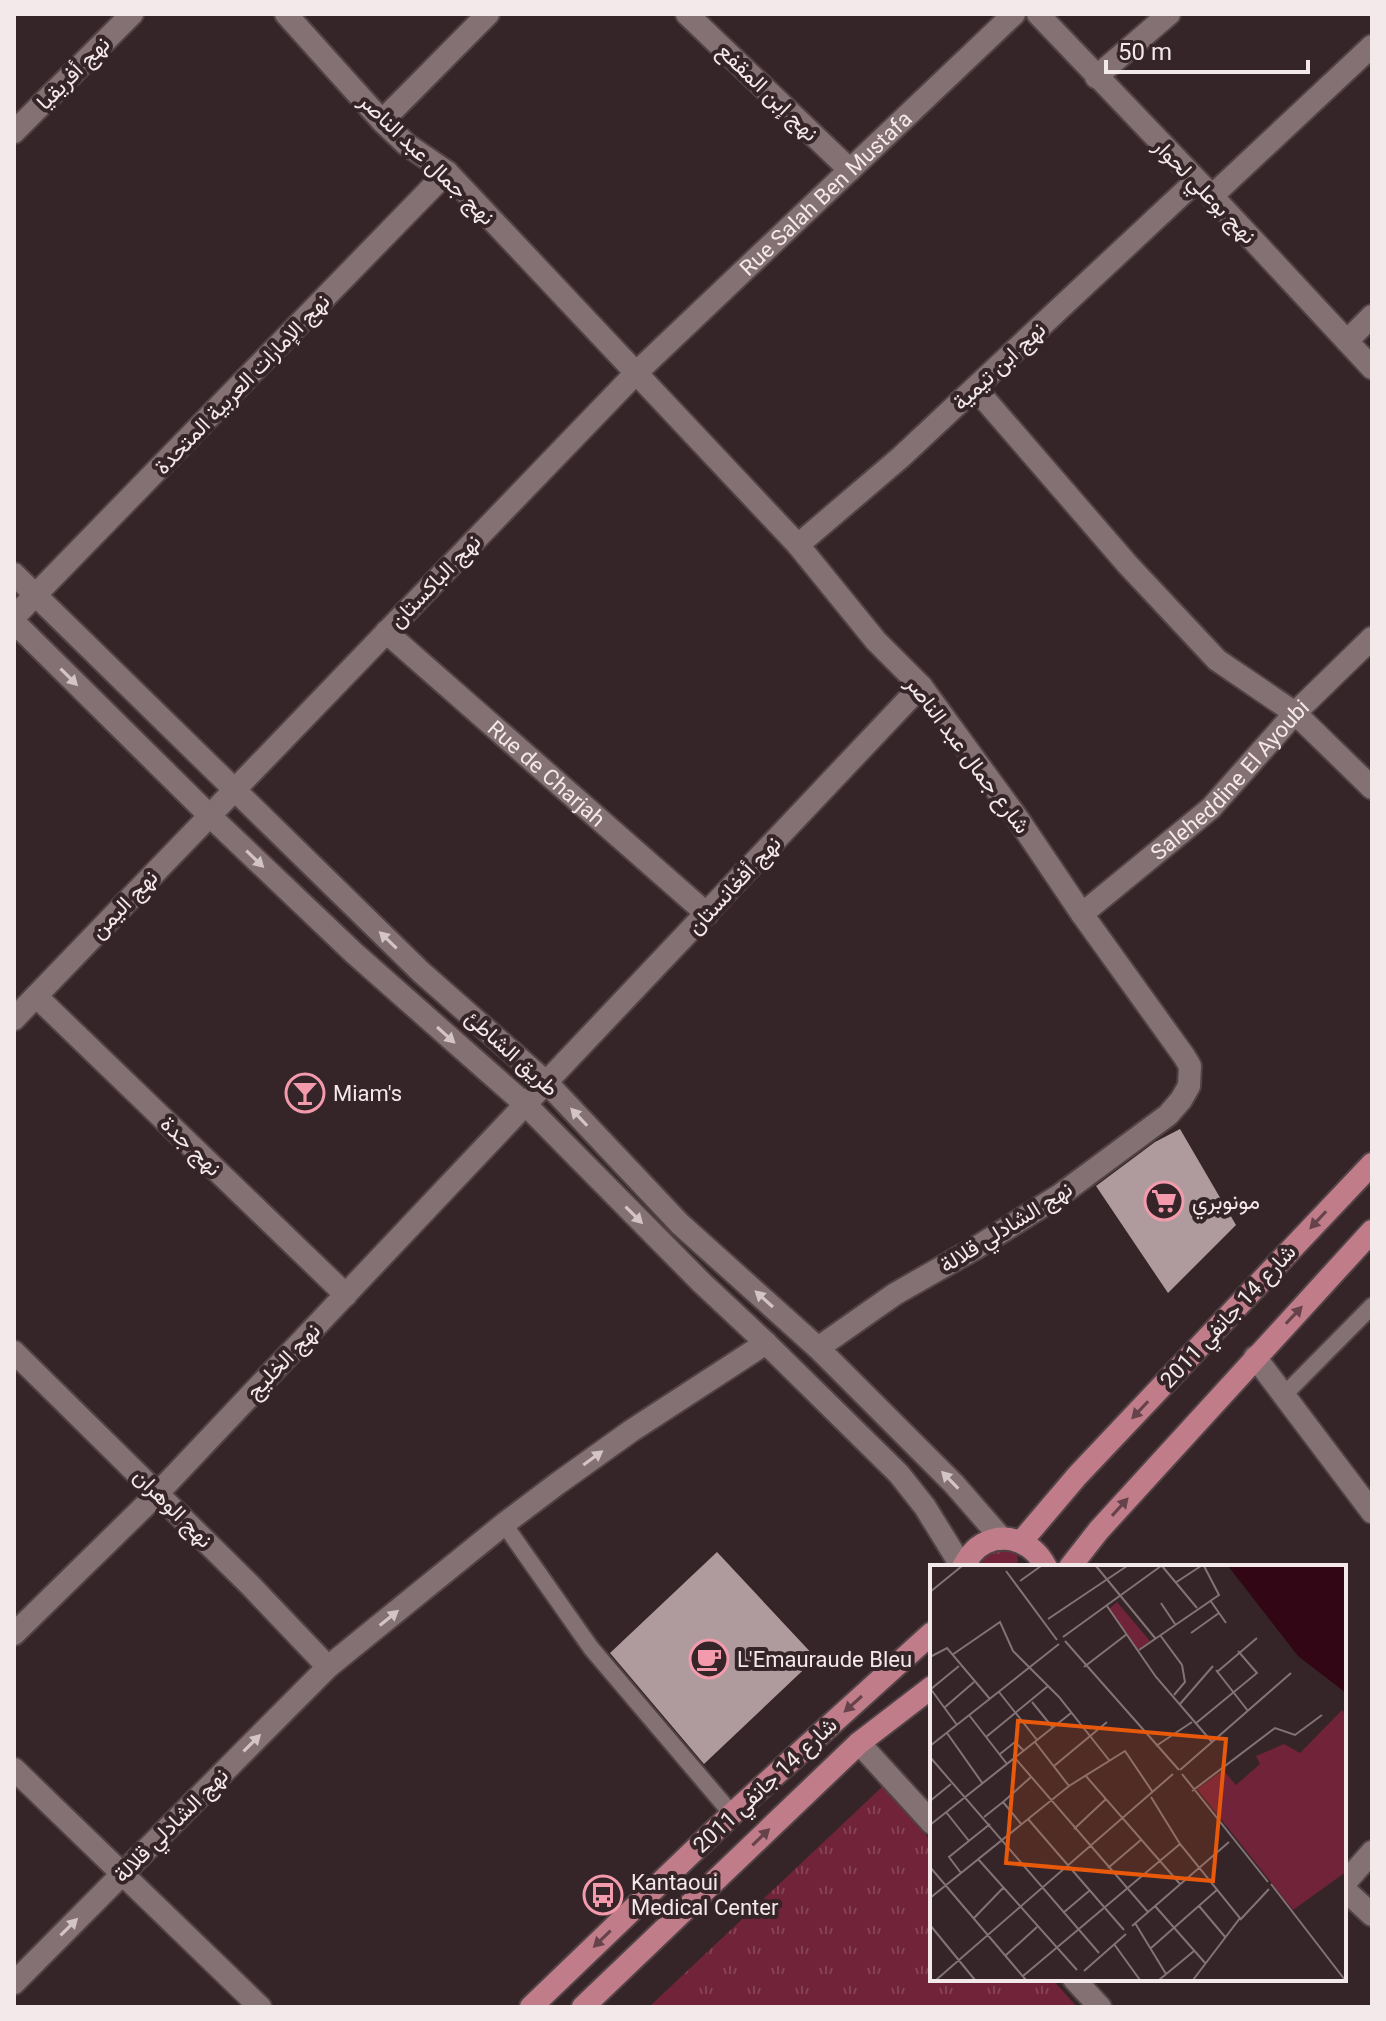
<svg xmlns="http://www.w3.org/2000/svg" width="1386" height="2021" font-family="Roboto,Vazirmatn,sans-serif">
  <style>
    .grass { fill: url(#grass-tufts) }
    .building { fill: #af9b9e }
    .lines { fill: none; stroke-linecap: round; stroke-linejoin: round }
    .service-casing { stroke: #504245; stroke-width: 20 }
    .minor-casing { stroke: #504245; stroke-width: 26 }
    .tertiary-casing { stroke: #504245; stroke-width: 26 }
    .primary-casing { stroke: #504245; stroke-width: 26 }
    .service { stroke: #847174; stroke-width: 16 }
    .minor { stroke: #847174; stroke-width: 22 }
    .tertiary { stroke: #847174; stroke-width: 22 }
    .primary { stroke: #c17c8a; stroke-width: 22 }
    .oneway { fill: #d2c4c7 }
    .oneway2 { fill: #66434a }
    .labels { text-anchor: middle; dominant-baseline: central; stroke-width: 8; stroke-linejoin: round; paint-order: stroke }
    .street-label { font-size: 22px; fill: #f3e8ea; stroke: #352528 }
    .poi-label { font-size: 22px; fill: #f3e8ea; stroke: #352528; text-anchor: start }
    .inset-road { fill: none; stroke: #817376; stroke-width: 2 }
    .view { fill: #e8590c; fill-opacity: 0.15; stroke: #e8590c; stroke-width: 4 }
    .inset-edge { fill: none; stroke: #f3e8ea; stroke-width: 4 }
  </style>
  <defs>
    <pattern id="grass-tufts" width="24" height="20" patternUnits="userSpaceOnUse" patternTransform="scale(2)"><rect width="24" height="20" fill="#712339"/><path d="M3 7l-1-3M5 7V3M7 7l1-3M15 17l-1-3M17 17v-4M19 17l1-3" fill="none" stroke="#864356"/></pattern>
  </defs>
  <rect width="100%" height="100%" fill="#352528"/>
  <g class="grass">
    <path d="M970 1547 1017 1550 1018 1561 1016 1567H969Z"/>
    <path d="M883 1786 932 1842V1979H1052L1077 2007H649Z"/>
  </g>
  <g class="building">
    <path d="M1180 1129 1236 1225 1168 1293 1096 1186 1155 1142Z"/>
    <path d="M717 1552 816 1658 704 1764 610 1653Z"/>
  </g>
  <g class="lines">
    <defs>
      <g id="service">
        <path d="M1284 1395 1372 1306"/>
        <path d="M504 1524 591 1648 732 1814"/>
      </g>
      <g id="minor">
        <path d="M286 14 382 121 406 144 447 172 798 545 876 641 921 686 1018 819 1082 914 1184 1056 1190 1066 1189 1086 1181 1100 1168 1115 1060 1195 974 1249 895 1294 818 1348"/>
        <path d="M687 14 850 170"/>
        <path d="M1038 14 1212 196 1372 368"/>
        <path d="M1096 77 1169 14"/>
        <path d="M382 121 488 14"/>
        <path d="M14 132 132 14"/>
        <path d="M1212 196 1372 46"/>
        <path d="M1347 341 1372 316"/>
        <path d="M975 388 1128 565 1217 660 1295 713 1372 788"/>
        <path d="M798 545 901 457 1196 181"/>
        <path d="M14 617 447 172"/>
        <path id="s1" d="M386 632 707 914"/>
        <path id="s2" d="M1082 914 1211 808 1295 713 1372 638"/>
        <path d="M36 996 346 1295"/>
        <path id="s3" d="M14 1019 636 373 1014 14"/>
        <path d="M14 1352 250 1585 328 1667"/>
        <path d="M1255 1357 1372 1512"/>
        <path d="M14 1634 158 1493 921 686"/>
        <path d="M859 1743 932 1823"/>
        <path d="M14 1769 260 2007"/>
        <path d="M1344 1884 1372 1852"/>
        <path d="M1074 1979 1100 2007"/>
      </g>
      <g id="tertiary">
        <path d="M14 574 421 972 547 1083 680 1224 818 1348 954 1484 1002 1539"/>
        <path d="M14 622 209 815 354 953 526 1105 702 1283 766 1343 899 1474 925 1507 962 1567"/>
        <path d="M1344 1889 1372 1915"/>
        <path d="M14 1983 328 1667 504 1524 557 1484 631 1431 766 1343"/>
      </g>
      <g id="primary">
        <path d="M1021 1542 1077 1476 1372 1164"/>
        <path d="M963 1567C968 1558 974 1548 985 1543 1009 1531 1035 1545 1046 1567"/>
        <path d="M1070 1567 1099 1530 1372 1231"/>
        <path d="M531 2007 732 1814 932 1633"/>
        <path d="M583 2007 859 1743 932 1687"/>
      </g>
    </defs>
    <use href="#service" class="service-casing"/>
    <use href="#minor" class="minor-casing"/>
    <use href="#tertiary" class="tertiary-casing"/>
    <use href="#primary" class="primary-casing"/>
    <use href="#service" class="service"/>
    <use href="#minor" class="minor"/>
    <use href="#tertiary" class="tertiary"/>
    <use href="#primary" class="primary"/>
  </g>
  <defs><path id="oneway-solid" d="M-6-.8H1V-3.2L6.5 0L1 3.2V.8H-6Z" transform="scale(2)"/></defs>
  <g class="oneway">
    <use href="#oneway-solid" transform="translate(69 677) rotate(45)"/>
    <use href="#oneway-solid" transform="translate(255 859) rotate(44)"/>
    <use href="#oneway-solid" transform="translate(388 940) rotate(-136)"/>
    <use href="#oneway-solid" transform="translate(446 1035) rotate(42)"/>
    <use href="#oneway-solid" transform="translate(579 1117) rotate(-133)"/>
    <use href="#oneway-solid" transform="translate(634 1215) rotate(45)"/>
    <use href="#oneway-solid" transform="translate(764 1299) rotate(-138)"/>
    <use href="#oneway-solid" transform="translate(593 1458) rotate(-36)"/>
    <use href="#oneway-solid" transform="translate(950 1480) rotate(-134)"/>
    <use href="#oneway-solid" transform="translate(389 1618) rotate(-39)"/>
    <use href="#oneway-solid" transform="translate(252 1743) rotate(-45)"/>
    <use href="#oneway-solid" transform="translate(69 1927) rotate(-45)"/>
  </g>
  <g class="oneway2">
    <use href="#oneway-solid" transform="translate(1318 1220) rotate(133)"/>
    <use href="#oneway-solid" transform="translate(1294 1315) rotate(-47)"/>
    <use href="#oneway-solid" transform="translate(1140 1410) rotate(133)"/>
    <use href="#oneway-solid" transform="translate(1120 1507) rotate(-48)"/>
    <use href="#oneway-solid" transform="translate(853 1704) rotate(138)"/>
    <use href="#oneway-solid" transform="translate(761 1837) rotate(-44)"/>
    <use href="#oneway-solid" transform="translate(602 1939) rotate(136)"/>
  </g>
  <defs>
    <symbol id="bar-ring" viewBox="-11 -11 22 22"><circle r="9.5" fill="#352528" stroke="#f39aac" stroke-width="1.5"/><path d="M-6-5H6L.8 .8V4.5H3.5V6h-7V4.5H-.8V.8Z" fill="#f39aac"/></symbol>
    <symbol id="supermarket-ring" viewBox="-11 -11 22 22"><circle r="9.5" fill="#352528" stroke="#f39aac" stroke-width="1.5"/><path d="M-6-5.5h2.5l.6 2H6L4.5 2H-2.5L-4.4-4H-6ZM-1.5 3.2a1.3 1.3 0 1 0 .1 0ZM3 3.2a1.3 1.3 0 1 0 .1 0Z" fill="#f39aac"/></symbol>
    <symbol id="cafe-ring" viewBox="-11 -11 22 22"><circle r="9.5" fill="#352528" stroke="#f39aac" stroke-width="1.5"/><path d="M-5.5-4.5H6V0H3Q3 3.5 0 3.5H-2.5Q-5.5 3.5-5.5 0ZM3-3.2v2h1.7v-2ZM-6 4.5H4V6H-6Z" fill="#f39aac"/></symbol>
    <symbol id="bus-ring" viewBox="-11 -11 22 22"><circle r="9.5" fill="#352528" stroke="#f39aac" stroke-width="1.5"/><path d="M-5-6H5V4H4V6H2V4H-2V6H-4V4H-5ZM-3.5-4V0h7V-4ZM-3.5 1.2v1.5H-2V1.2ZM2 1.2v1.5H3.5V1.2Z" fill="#f39aac"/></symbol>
  </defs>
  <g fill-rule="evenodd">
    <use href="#bar-ring" x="283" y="1071" width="44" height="44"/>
    <use href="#supermarket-ring" x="1142" y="1179" width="44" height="44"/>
    <use href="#cafe-ring" x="687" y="1637" width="44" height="44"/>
    <use href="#bus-ring" x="581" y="1873" width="44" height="44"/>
  </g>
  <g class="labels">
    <g class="street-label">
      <text transform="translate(73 73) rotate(-45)">نهج أفريقيا</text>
      <text transform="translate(768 92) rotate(44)">نهج إبن المقفع</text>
      <text transform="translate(427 159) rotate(44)">نهج جمال عبد الناصر</text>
      <text transform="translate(1205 191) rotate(46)">نهج بوعلي لحوار</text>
      <text stroke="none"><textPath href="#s3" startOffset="1158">Rue Salah Ben Mustafa</textPath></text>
      <text transform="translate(999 366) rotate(-43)">نهج ابن تيمية</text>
      <text transform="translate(242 384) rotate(-46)">نهج الإمارات العربية المتحدة</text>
      <text transform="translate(435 581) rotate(-46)">نهج الباكستان</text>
      <text transform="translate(968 755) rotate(53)">شارع جمال عبد الناصر</text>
      <text stroke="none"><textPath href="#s1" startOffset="214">Rue de Charjah</textPath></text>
      <text stroke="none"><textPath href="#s2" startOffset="200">Saleheddine El Ayoubi</textPath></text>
      <text transform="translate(734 885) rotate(-47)">نهج أفغانستان</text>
      <text transform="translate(124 904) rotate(-46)">نهج اليمن</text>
      <text transform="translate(512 1053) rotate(42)">طريق الشاطئ</text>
      <text transform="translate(191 1146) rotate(44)">نهج جدة</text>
      <text transform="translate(1006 1227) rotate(-32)">نهج الشادلي قلالة</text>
      <text transform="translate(1228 1316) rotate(-47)">شارع 14 جانفي 2011</text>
      <text transform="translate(283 1361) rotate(-46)">نهج الخليج</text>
      <text transform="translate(173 1508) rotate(45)">نهج الوهران</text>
      <text transform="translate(765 1785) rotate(-43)">شارع 14 جانفي 2011</text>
      <text transform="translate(171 1825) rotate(-45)">نهج الشادلي قلالة</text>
    </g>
    <g class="poi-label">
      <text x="333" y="1093">Miam's</text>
      <text x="1192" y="1201">مونوبري</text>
      <text x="737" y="1659">L'Emauraude Bleu</text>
      <text x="631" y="1882">Kantaoui<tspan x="631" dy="25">Medical Center</tspan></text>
    </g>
  </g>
  <g transform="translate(930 1565)">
    <rect width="416" height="416" fill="#352528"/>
    <path d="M187 37 220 76 207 85 179 44ZM412 145 416 149V307L363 345 267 224 293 205 306 220 330 199 326 191 354 179 370 188Z" fill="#712339"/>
    <path d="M298 1H416V128L368 91Z" fill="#320614"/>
    <path class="inset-road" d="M166 1 225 73M232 1 267 43M76 6 127 75M90 16 111 1M245 18 271 1M0 27 32 1M280 35 296 58M231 38 245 59M177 41 226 112 282 177M118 54 197 1M261 68 289 48M230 70 252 100 255 117 244 130M133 72 231 1M135 76 249 205M209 85 289 30 274 1M22 90 70 57 83 86 129 132 179 195M0 92 17 83 60 134M154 102 197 69M286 105 318 146M287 107 327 73M0 123 27 160M1 124 29 101M69 127 107 175M102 137 123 163M250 139 283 101M14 143 44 117M39 150 77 199M265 159 327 108 308 86M17 168 53 219M56 172 118 121M105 177 139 221M0 181 129 79M226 181 262 157M70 189 85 177 94 186M0 192 169 388M85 193 218 347M124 201 177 157M250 205 361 108M252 209 338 317M155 210 250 319M262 226 345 163 365 170 392 150M221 232 250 279 310 353 263 415M0 236 21 219M16 247 39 276M54 252 73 237M98 254 194 365M0 260 141 148M92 260 73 237 101 212M144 264 176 234M48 294 147 405M0 302 96 415M178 303 212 274M31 308 19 292 60 259M341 319 415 415M0 333 139 221 195 186 222 226M225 341 276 399M269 341 296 373M133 348 159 326M44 353 73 323M310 355 339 324M205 358 236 409M0 360 45 415M202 361 299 277M184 379 210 415M221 383 288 324M75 391 107 362M154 406 196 369M93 411 250 279M6 415 243 209M229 415 264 386"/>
    <path class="view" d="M88 156 296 174 283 316 76 298Z"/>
    <rect width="416" height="416" class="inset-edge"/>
  </g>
  <rect width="1386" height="2021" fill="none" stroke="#f3e8ea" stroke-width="32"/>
  <path d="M1106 60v12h202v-12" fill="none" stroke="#f3e8ea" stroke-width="4"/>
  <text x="1118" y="60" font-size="24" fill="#f3e8ea" stroke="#352528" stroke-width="6" paint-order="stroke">50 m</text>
</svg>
